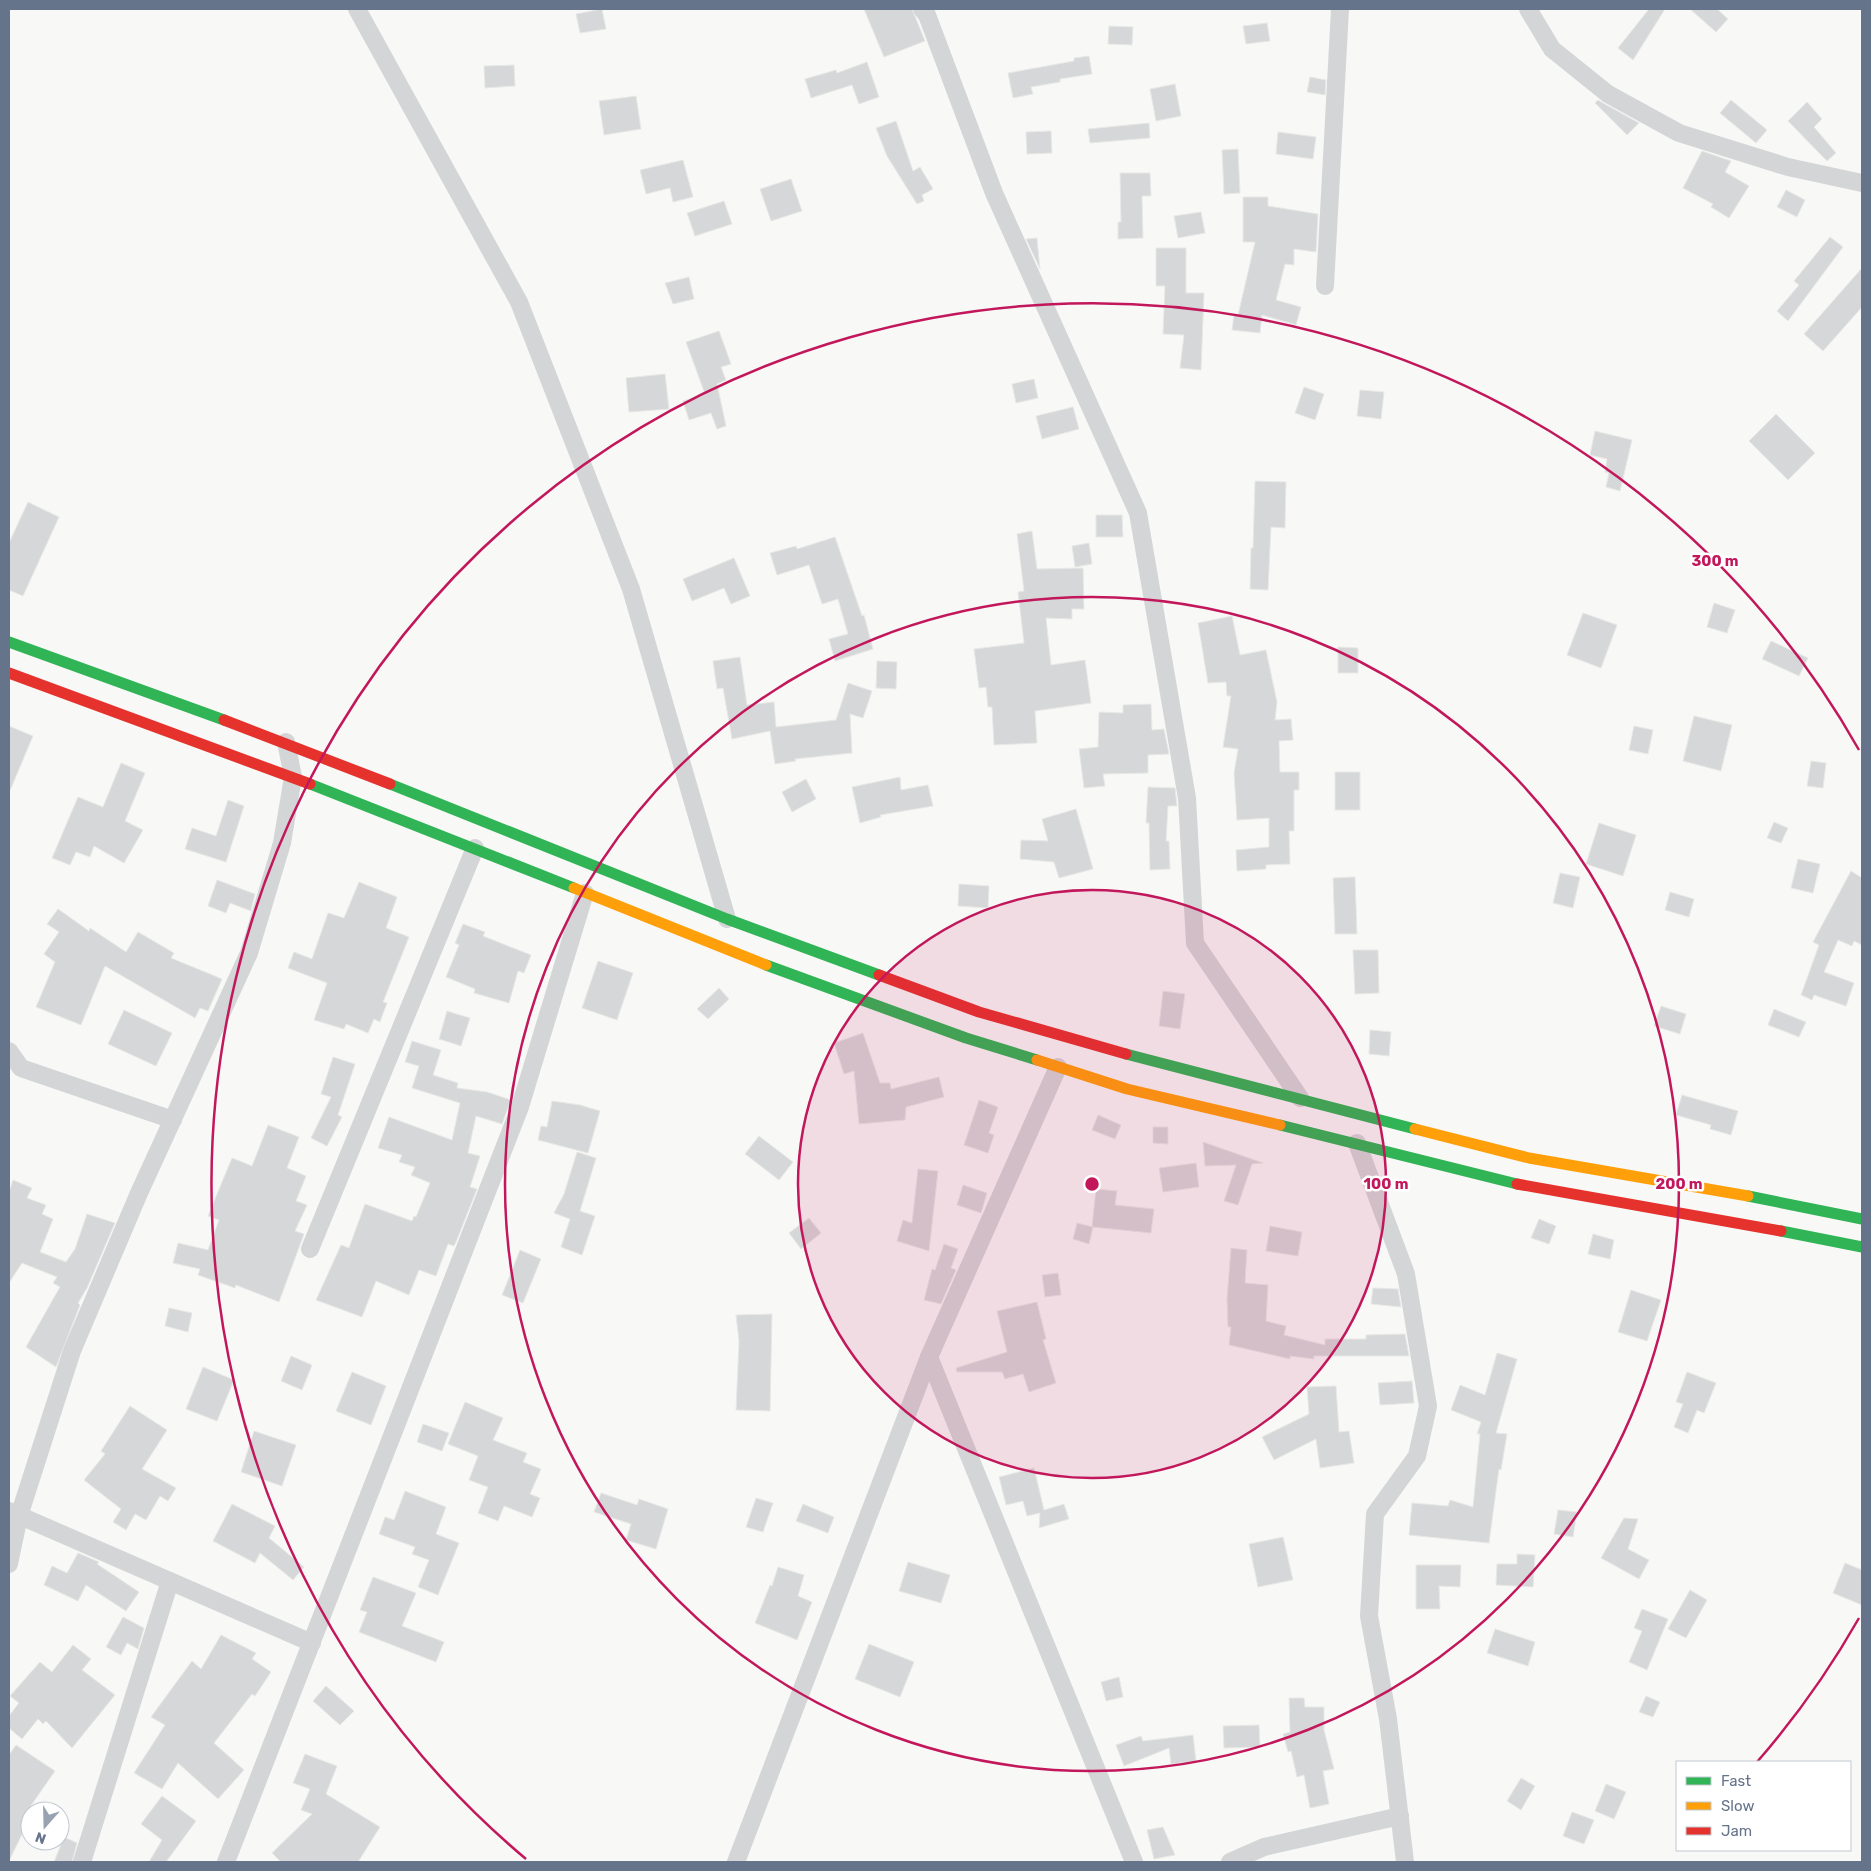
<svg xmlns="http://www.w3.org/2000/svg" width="1871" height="1871" font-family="Rubik,sans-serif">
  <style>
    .building { fill: #d6d7d8; stroke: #e8e8e6 }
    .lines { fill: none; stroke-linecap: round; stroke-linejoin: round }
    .street { stroke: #d4d5d6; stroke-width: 18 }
    .fast { stroke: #30b455; stroke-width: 11 }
    .slow { stroke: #ff9f0a; stroke-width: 11 }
    .jam { stroke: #e5322d; stroke-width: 11 }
    .ring { fill: none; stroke: #c2185b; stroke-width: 2.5 }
    .centre { fill: #c2185b; stroke: #fff; stroke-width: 2.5 }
    .ring-label { font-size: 15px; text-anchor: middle; font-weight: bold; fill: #c2185b; stroke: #fff; stroke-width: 5; stroke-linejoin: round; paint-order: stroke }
  </style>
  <rect width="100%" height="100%" fill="#f8f8f7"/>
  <g class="building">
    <path d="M602 9 606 29 580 33 576 14Z"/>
    <path d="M864 9H912L925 41 884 57Z"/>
    <path d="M1649 9H1665L1633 60 1618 48Z"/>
    <path d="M1690 9H1717L1728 19 1716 32Z"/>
    <path d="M1267 23 1270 41 1246 44 1243 26Z"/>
    <path d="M1109 26 1133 27 1132 45 1108 44Z"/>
    <path d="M1089 56 1092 74 1060 79V82L1031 87 1033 94 1013 98 1008 73 1074 61V58Z"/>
    <path d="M867 62 879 97 859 104 852 85 811 98 805 79 836 70 837 73Z"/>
    <path d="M514 65 515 86 485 88 484 66Z"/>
    <path d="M1310 77 1326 80 1325 95 1307 92Z"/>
    <path d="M1175 84 1181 116 1156 121 1150 89Z"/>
    <path d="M636 96 641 129 604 135 599 101Z"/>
    <path d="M1598 100 1603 103 1639 123 1627 135 1595 103Z"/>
    <path d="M1731 100 1767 130 1756 143 1720 113Z"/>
    <path d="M1807 102 1822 119 1814 127 1836 153 1827 161 1788 121Z"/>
    <path d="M896 121 913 171 920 167 933 189 922 195 924 201 917 204 887 156 876 128Z"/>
    <path d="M1149 123 1150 138 1090 143 1088 129Z"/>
    <path d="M1051 131 1052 153 1027 154 1026 132Z"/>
    <path d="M1278 132 1316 137 1313 159 1276 154Z"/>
    <path d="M1238 149 1240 193 1224 194 1222 150Z"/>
    <path d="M1702 151 1731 161 1725 172 1749 186 1729 218 1711 207 1713 204 1683 188Z"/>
    <path d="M683 160 693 197 673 202 670 188 646 194 640 170Z"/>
    <path d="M1120 173H1150L1151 196H1142L1143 238 1118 239V222H1121Z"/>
    <path d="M791 179 802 211 771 221 760 189Z"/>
    <path d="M1786 190 1805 200 1797 217 1777 207Z"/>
    <path d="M1243 197H1268V206L1318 214 1316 252 1294 249V265L1285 264 1276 300 1301 307 1296 325 1262 315 1260 333 1232 330 1234 315H1238L1255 242H1243Z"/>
    <path d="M724 201 732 224 695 236 687 213Z"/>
    <path d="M1201 212 1205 233 1178 238 1174 216Z"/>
    <path d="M1830 237 1843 247 1788 321 1777 311 1799 285 1794 281Z"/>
    <path d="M1037 238 1040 269 1026 239Z"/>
    <path d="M1156 248H1186V293H1204L1201 370 1180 368 1184 335 1163 334 1165 286H1156Z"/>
    <path d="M1862 268V307L1823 351 1804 334Z"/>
    <path d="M689 277 694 299 673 304 665 283Z"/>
    <path d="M719 331 731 364 721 367 726 380 717 384 726 426 717 429 711 413 689 420 683 401 705 394 686 342Z"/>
    <path d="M665 374 669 409 629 412 626 378Z"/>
    <path d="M1034 379 1038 398 1016 403 1012 384Z"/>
    <path d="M1304 387 1324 394 1315 420 1295 413Z"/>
    <path d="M1360 390 1384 392 1381 419 1357 416Z"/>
    <path d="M1073 407 1079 429 1042 439 1036 416Z"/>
    <path d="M1776 414 1815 453 1788 480 1749 441Z"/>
    <path d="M1595 431 1632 440 1620 491 1606 487 1609 473 1605 472 1607 459 1590 455Z"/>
    <path d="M1255 481 1286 482 1285 528 1271 527 1268 590 1250 589 1251 548H1253Z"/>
    <path d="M28 502 59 517 23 596 9 590V543Z"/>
    <path d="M1096 515H1122L1123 537H1096Z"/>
    <path d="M1032 531 1037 569 1083 568 1084 609H1072V619L1046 618 1051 665 1085 660 1091 703 1035 711 1037 743 994 745 992 707H988L986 687 979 688 974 649 1024 643 1018 592 1024 591 1017 534Z"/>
    <path d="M835 537 862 616 864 615 873 649 835 661 829 639 848 634 838 599 822 604 809 565 777 575 770 553 796 546 797 549Z"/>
    <path d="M1089 543 1092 564 1075 567 1072 546Z"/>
    <path d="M734 558 750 596 731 604 724 588 692 601 683 579Z"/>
    <path d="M1714 603 1735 610 1727 633 1707 627Z"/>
    <path d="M1583 613 1617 625 1601 668 1567 655Z"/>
    <path d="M1232 616 1240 655 1266 650 1277 702 1275 720 1291 719 1293 740 1279 741 1280 772H1299V790H1294V831H1289L1290 864 1266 865V869L1237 871 1236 850 1269 847V818L1237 820 1234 773 1238 749 1223 747 1231 696H1227L1226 682 1208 683 1198 623Z"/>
    <path d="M1771 641 1808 658 1799 676 1762 659Z"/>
    <path d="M1338 647 1358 648V673H1338Z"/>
    <path d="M740 657 747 705 774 702 776 727 836 720 848 683 872 691 863 718 850 714 852 753 795 759 796 761 775 764 770 731 732 739 723 688 717 689 713 661Z"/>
    <path d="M877 661 897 662 896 689 876 688Z"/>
    <path d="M1151 704 1152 730 1164 729 1169 754 1148 755V773L1103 774 1105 786 1084 788 1079 749 1098 747 1099 712 1123 713V705Z"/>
    <path d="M1694 716 1732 725 1721 771 1683 761Z"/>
    <path d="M9 726 33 736 9 793Z"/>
    <path d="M1634 726 1653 730 1648 754 1629 750Z"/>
    <path d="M1811 761 1826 763 1823 788 1807 786Z"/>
    <path d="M121 763 145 773 125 821 143 830 124 863 94 846 90 857 76 852 70 865 52 858 78 797 103 807Z"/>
    <rect x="1335" y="772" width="25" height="38"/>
    <path d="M900 777 901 790 928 785 933 806 880 815 881 817 860 823 852 787Z"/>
    <path d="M806 779 816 799 792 812 782 792Z"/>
    <path d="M1148 787 1175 788 1177 806H1168L1166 841H1169L1170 869 1150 870 1149 823H1146Z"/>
    <path d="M228 800 244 806 226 862 185 849 192 828 216 836Z"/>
    <path d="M1076 809 1093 869 1059 878 1054 862 1020 859 1021 840 1048 841 1042 819Z"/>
    <path d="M1774 822 1788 828 1781 843 1767 838Z"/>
    <path d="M1599 823 1636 835 1623 876 1586 864Z"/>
    <path d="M1798 859 1820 864 1813 893 1791 888Z"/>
    <path d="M1851 871 1862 878V945L1854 941 1852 946 1838 940 1824 972 1854 983 1846 1006 1814 995 1812 1000 1801 995 1819 945 1813 942Z"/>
    <path d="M1560 873 1580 877 1573 908 1553 903Z"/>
    <path d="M1355 877 1357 934H1335L1333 878Z"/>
    <path d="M217 880 255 894 251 911 230 903 226 913 208 906Z"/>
    <path d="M359 882 397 897 386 928 409 937 383 1002 387 1003 380 1022 374 1019 368 1033 346 1024 344 1029 314 1020 327 983 288 968 294 952 312 959 328 913 344 918Z"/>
    <path d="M959 884 989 886 988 908 958 906Z"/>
    <path d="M1670 892 1694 899 1689 917 1665 910Z"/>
    <path d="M58 909 89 931 90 928 126 952 138 932 174 953 171 958 222 979 208 1011 200 1008 195 1018 105 966 81 1025 36 1007 55 962 44 954 59 932 47 924Z"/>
    <path d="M463 924 485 932 483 936 531 955 524 973 518 971 509 1003 474 993 475 989 446 977 459 945 455 943Z"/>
    <path d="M1353 950H1378L1379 993 1355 994Z"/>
    <path d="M598 961 633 973 617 1020 582 1008Z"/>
    <path d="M719 988 729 999 708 1019 697 1009Z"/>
    <path d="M1163 991 1185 994 1180 1029 1159 1026Z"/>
    <path d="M1661 1006 1686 1014 1680 1034 1654 1026Z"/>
    <path d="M1774 1009 1806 1022 1799 1037 1768 1025Z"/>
    <path d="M124 1010 172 1033 156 1066 108 1044Z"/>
    <path d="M447 1011 470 1018 461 1046 439 1039Z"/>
    <path d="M1370 1030 1391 1032 1389 1056 1369 1054Z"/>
    <path d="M863 1033 880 1083H890L891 1089 939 1077 944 1097 906 1107 905 1120 859 1124 854 1071 844 1074 834 1043Z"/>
    <path d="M412 1041 441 1050 433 1075 458 1083 457 1088 487 1092 511 1100 502 1124 476 1116 468 1153 480 1156 470 1187 477 1189 456 1242 454 1246 448 1244 436 1276 419 1270 409 1295 376 1281 362 1317 316 1300 341 1245 349 1248 365 1204 412 1221 414 1216 416 1217 430 1183 411 1175 415 1167 399 1162 402 1155 378 1148 389 1117 452 1140 460 1103 412 1088 419 1066 405 1062Z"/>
    <path d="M333 1057 355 1064 338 1115 342 1117 327 1146 311 1138 331 1097 321 1094Z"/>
    <path d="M1682 1095 1738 1111 1731 1135 1710 1129 1711 1125 1676 1115Z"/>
    <path d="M979 1100 998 1107 989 1133 994 1135 988 1153 964 1145Z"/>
    <path d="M552 1101 580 1105 600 1111 588 1153 538 1140 541 1126 547 1127Z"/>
    <path d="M1098 1115 1121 1125 1115 1139 1092 1130Z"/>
    <path d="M268 1125 299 1137 287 1168 306 1176 296 1201 307 1205 295 1231 304 1234 279 1302 236 1285 235 1288 198 1275 200 1269 173 1263 178 1243 208 1250 219 1220 208 1216 232 1158 252 1166Z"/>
    <path d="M1153 1127H1168V1144L1153 1143Z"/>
    <path d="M759 1136 793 1162 779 1180 745 1154Z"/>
    <path d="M1203 1142 1263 1163 1252 1164 1238 1205 1224 1201 1236 1165 1205 1166Z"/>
    <path d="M577 1152 596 1158 580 1211 595 1216 582 1255 561 1247 570 1219 554 1213 564 1194Z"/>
    <path d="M1196 1163 1199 1187 1163 1192 1159 1168Z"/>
    <path d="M918 1169 938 1171 929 1251 897 1241 903 1220 912 1223Z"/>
    <path d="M13 1180 32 1188 27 1198 46 1205 42 1214 53 1219 40 1252 66 1262 75 1249 87 1214 115 1223 87 1288 78 1303 80 1305 56 1367 26 1347 60 1287 53 1283 57 1277 22 1263 9 1283V1192Z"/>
    <path d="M963 1185 987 1193 981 1213 957 1205Z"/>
    <path d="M1096 1189 1117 1191 1115 1205 1154 1209 1151 1233 1092 1227Z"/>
    <path d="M809 1218 821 1233 801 1249 789 1233Z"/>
    <path d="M1539 1219 1556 1226 1549 1244 1531 1238Z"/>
    <path d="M1077 1223 1093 1227 1089 1244 1073 1239Z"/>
    <path d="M1270 1226 1302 1232 1298 1256 1266 1251Z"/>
    <path d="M1593 1234 1614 1240 1610 1259 1588 1254Z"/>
    <path d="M944 1244 958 1249 951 1268 956 1270 941 1304 924 1300 932 1269 935 1270Z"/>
    <path d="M1231 1248 1247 1250 1245 1283 1268 1285 1266 1321 1286 1326 1284 1335 1325 1345V1339H1366V1335L1405 1334 1409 1356H1314V1359L1290 1356V1359L1229 1345 1231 1327H1228L1227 1299Z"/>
    <path d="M520 1250 541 1259 523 1303 502 1295Z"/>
    <path d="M1058 1273 1061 1295 1045 1297 1042 1275Z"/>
    <path d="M1373 1288 1398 1289 1401 1307 1371 1304Z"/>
    <path d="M1631 1290 1661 1300 1647 1341 1618 1332Z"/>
    <path d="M1037 1302 1046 1339 1043 1340 1056 1383 1029 1392 1023 1374 1005 1379 1002 1372H957L956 1368 1007 1352 997 1311Z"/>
    <path d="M169 1308 192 1313 188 1332 165 1326Z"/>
    <path d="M772 1314 770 1411 736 1410 739 1341 736 1315Z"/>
    <path d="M1497 1353 1517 1359 1496 1433 1507 1434 1501 1470 1499 1469 1489 1543 1409 1535 1412 1503 1448 1506 1450 1500 1473 1507 1480 1434H1477L1481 1422 1451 1410 1460 1385 1485 1395Z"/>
    <path d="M291 1356 312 1365 302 1390 281 1381Z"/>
    <path d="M203 1367 234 1380 217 1421 186 1409Z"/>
    <path d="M352 1372 386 1386 371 1425 336 1411Z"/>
    <path d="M1687 1372 1716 1383 1704 1413 1697 1410 1688 1433 1674 1427 1683 1404 1676 1402Z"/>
    <path d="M1412 1381 1414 1403 1380 1405 1378 1383Z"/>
    <path d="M1336 1386 1339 1432 1349 1431 1354 1463 1320 1468 1316 1439 1274 1460 1262 1437 1309 1414 1307 1387Z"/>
    <path d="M465 1402 503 1418 493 1440 527 1453 523 1462 541 1469 530 1494 540 1498 532 1517 504 1506 498 1521 478 1513 488 1487 469 1480 478 1456 448 1444Z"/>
    <path d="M130 1406 167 1430 142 1469 176 1488 168 1501 160 1496 146 1520 135 1514 126 1530 113 1522 121 1509 84 1480 105 1454 101 1451Z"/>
    <path d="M423 1424 449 1433 442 1451 417 1442Z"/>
    <path d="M254 1431 296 1445 282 1486 241 1472Z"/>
    <path d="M1034 1468 1044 1510 1064 1504 1069 1519 1039 1528 1040 1513 1027 1516 1023 1501 1006 1505 999 1477Z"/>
    <path d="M405 1491 446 1507 436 1534 459 1543 438 1595 418 1587 429 1560 412 1554 415 1547 379 1534 385 1517 394 1520Z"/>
    <path d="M601 1493 637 1505 639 1499 668 1509 656 1549 626 1540 631 1524 594 1512Z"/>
    <path d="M756 1498 773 1503 763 1532 746 1527Z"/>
    <path d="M232 1504 275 1526 269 1538 304 1567 293 1580 260 1553 255 1563 213 1541Z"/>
    <path d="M803 1504 834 1517 828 1533 796 1521Z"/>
    <path d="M1558 1510 1577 1512 1573 1537 1554 1534Z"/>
    <path d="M1624 1518 1638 1519 1628 1549 1649 1560 1639 1579 1601 1558Z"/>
    <path d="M1283 1537 1293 1580 1258 1587 1249 1544Z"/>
    <path d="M78 1553 99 1562 97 1564 139 1592 126 1611 86 1585 78 1601 44 1585 52 1566 67 1573Z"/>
    <path d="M1517 1554 1535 1555 1533 1587 1496 1585 1497 1564H1517Z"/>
    <path d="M908 1562 950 1575 941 1603 899 1591Z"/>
    <path d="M1845 1563 1862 1570V1605L1833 1593Z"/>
    <path d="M1416 1565H1461L1460 1587 1439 1586 1440 1609H1416Z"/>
    <path d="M778 1567 804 1575 798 1596 812 1602 797 1640 755 1623 770 1585 772 1586Z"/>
    <path d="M373 1577 416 1593 402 1626 444 1642 436 1662 359 1632 367 1612 360 1610Z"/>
    <path d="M1690 1590 1707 1600 1686 1638 1668 1629Z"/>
    <path d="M1642 1609 1668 1619 1647 1670 1629 1662 1642 1631 1634 1628Z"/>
    <path d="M123 1617 144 1628 138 1649 127 1643 121 1655 106 1647Z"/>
    <path d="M1495 1629 1535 1642 1528 1666 1487 1653Z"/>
    <path d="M221 1635 256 1653 252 1659 271 1672 255 1696 252 1694 214 1743 244 1770 218 1799 178 1763 162 1789 134 1773 165 1725 151 1717 192 1661 201 1669Z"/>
    <path d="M869 1644 914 1662 900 1697 855 1679Z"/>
    <path d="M73 1645 91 1659 82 1670 115 1695 72 1748 46 1721 43 1724 38 1719 22 1739 9 1728V1716L19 1703 10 1696 40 1662 52 1672Z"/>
    <path d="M1119 1677 1123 1697 1106 1701 1101 1682Z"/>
    <path d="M326 1686 354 1711 340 1725 313 1701Z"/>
    <path d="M1646 1696 1660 1702 1653 1717 1639 1712Z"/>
    <path d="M1289 1698H1304L1305 1707H1324V1730L1334 1769 1323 1771 1329 1804 1310 1808 1304 1775 1297 1777 1291 1751 1288 1752 1283 1734 1290 1732Z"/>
    <path d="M1259 1725 1260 1747 1224 1748 1223 1726Z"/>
    <path d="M1193 1735 1196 1761 1171 1764 1169 1748 1124 1766 1116 1745 1141 1736 1143 1741Z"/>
    <path d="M16 1745 55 1771 30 1807V1818L9 1861V1755Z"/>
    <path d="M305 1754 337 1766 326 1794 380 1827 358 1862H281L272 1853 312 1814 301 1810 310 1789 293 1783Z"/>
    <path d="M1521 1778 1535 1786 1521 1810 1507 1801Z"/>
    <path d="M1606 1784 1626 1792 1614 1819 1595 1811Z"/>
    <path d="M162 1796 196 1821 166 1862H149L162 1840 141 1824Z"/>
    <path d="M1572 1812 1594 1820 1584 1844 1563 1836Z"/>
    <path d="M1163 1827 1175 1855 1154 1859 1147 1830Z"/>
    <path d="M64 1837 77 1843 72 1862H54Z"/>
  </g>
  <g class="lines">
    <g class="street">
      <path d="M357 9 519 302 631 589 727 919"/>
      <path d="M922 9 927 15 994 193 1138 513 1187 798 1195 943 1300 1098"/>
      <path d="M1528 9 1552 49 1608 94 1679 133 1788 167 1862 183"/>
      <path d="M1325 286 1340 9"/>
      <path d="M9 1051 21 1068 173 1120"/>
      <path d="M1357 1143 1406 1274 1428 1406 1417 1456 1375 1514 1369 1616 1388 1719 1405 1862"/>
      <path d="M310 1249 475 848"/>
      <path d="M929 1357 1134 1862"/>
      <path d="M9 1511 312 1643"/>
      <path d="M9 1564 19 1516 72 1351 139 1193 249 953 282 843 293 777 286 742"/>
      <path d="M82 1862 170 1581"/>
      <path d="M226 1862 520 1107 585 893"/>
      <path d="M736 1862 929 1357 1058 1067"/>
      <path d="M1230 1862 1264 1847 1400 1816"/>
    </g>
    <g class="fast">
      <path d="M9 642 224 720"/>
      <path d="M310 784 574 888"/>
      <path d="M390 784 727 919 879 975"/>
      <path d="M766 965 966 1038 1037 1060"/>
      <path d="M1126 1054 1415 1129"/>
      <path d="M1280 1125 1517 1184"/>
      <path d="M1748 1196 1862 1219"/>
      <path d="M1781 1231 1862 1247"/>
    </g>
    <g class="slow">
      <path d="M574 888 766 965"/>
      <path d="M1037 1060 1127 1089 1280 1125"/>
      <path d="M1415 1129 1529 1158 1748 1196"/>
    </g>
    <g class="jam">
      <path d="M9 673 310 784"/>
      <path d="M224 720 390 784"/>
      <path d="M879 975 979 1012 1126 1054"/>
      <path d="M1517 1184 1781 1231"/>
    </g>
  </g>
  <circle cx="1092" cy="1184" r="294" fill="#c2185b" fill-opacity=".12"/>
  <g class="ring">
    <circle cx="1092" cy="1184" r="294"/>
    <circle cx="1092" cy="1184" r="587"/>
    <path d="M1859 1618A881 881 0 0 1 1757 1762M526 1859A881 881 0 1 1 1859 750"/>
  </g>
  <circle cx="1092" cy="1184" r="8" class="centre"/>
  <g class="ring-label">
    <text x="1715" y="566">300 m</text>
    <text x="1386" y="1189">100 m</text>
    <text x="1679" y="1189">200 m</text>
  </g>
  <rect width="1871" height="1871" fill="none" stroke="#65738b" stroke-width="20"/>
  <rect x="1676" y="1761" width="175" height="90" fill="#ffffff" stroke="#c1c7d1"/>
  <rect x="1686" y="1777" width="25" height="8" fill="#30b455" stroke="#c1c7d1"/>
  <text x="1721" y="1786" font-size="15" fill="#65738b">Fast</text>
  <rect x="1686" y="1802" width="25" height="8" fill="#ff9f0a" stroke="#c1c7d1"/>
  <text x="1721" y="1811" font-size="15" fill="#65738b">Slow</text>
  <rect x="1686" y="1827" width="25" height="8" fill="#e5322d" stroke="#c1c7d1"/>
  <text x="1721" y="1836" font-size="15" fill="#65738b">Jam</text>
  <g transform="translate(45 1826) rotate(200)"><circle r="24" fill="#ffffff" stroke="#c1c7d1"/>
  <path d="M0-4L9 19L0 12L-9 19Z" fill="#98a2b1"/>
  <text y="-8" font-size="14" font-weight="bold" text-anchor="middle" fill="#65738b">N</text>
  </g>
</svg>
